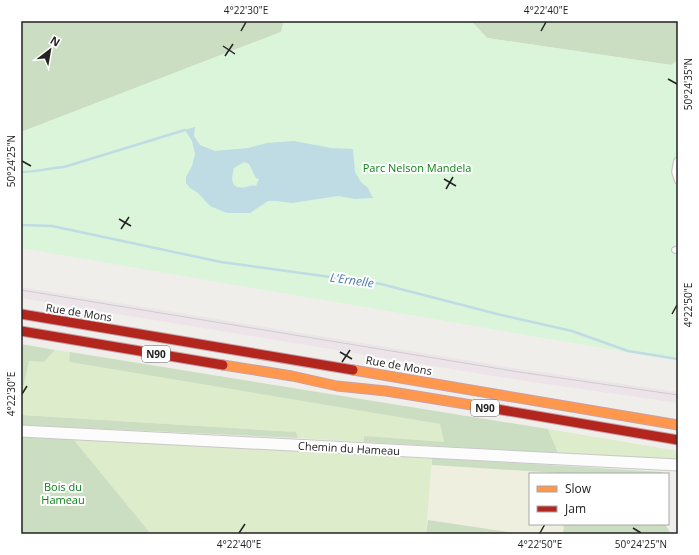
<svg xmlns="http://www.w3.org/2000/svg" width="699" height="555" font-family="'Open Sans',sans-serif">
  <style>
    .industrial { fill: #ede4e9 }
    .farmland { fill: #efefdf }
    .grass { fill: #ddeccb }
    .forest { fill: #cbdec1 }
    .park { fill: #daf5da }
    .water { fill: #bfdbe3; fill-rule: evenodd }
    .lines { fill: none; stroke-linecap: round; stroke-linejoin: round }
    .stream { stroke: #bfdbe3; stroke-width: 2.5 }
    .lane-casing { stroke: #c9c8c7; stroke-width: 8 }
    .street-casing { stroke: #c9c8c7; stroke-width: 13 }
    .slow-casing { stroke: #c5a2ac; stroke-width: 11 }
    .jam-casing { stroke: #c5a2ac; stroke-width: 11 }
    .lane { stroke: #fdfcfc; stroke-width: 5.5 }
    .street { stroke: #fdfcfc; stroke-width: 11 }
    .slow { stroke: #ff974d; stroke-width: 9 }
    .jam { stroke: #b3261e; stroke-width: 9 }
    .tram { stroke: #ccc; stroke-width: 1 }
    .ticks { fill: none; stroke: #222; stroke-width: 1.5 }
    .labels { text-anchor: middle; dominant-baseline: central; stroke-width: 4; stroke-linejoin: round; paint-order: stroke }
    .shield { fill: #fff; stroke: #646464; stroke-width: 1 }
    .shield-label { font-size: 10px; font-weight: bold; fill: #222 }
    .park-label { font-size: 11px; fill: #0c8416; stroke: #fff }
    .street-label { font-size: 11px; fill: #222; stroke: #fff }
    .water-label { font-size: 12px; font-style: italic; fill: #4a7aab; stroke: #fff }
    .neatline { fill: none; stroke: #222; stroke-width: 1.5 }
    .ticks-label { font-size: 10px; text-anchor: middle; fill: #222 }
  </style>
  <rect width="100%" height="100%" fill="#f0eeeb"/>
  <path class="industrial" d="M21 287 520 369 678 392V403L518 380 21 298Z"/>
  <path class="farmland" d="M432 465 573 474H530V524H564L563 534H521L428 520Z"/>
  <g class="grass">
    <path d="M55 350 70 352 69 362 440 424 444 443 364 436V442L298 438 296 432 21 415V398L29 361 44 362Z"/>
    <path d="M548 429 678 451V460L558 453Z"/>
    <path d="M73 439 432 458 426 534H151Z"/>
  </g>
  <g class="forest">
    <path d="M21 21H284L281 32 21 132Z"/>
    <path d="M471 21H678V60L671 65 487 38Z"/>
    <path d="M21 344 55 350 44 362 29 361 21 398Z"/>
    <path d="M70 352 548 429 558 453 364 442V436L444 442 440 424 69 362Z"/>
    <path d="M21 415 296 432 298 438 21 425Z"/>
    <path d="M21 436 73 439 151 534H21Z"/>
    <path d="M432 458 663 472V474H573L432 465Z"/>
    <path d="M428 520 521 534H426Z"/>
    <path d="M564 524H665L671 534H563Z"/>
  </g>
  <path class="park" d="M284 21H471L487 38 671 65 678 60V361L21 248V132L281 32Z"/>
  <path class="water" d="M195 127 194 136 200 145 215 151 248 148 267 143 294 141 331 148 353 149 355 172 361 182 368 188 373 198 355 199 338 196 292 203 277 201H268L250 213H227L210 206 198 193 190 188 186 183V177L192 166 195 154 192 141 185 130ZM244 162 249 164 256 178 259 179 256 186C252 185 250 186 246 187 230 190 231 179 234 168Z"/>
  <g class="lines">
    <g class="stream">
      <path d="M21 172C35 172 50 168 64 167L185 130"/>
      <path d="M21 225 52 226 221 262 381 284 497 314 572 331 628 351 678 359"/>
    </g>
    <defs>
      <g id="lane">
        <path d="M678 161H677L675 172 678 181"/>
        <path d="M675 250 678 249"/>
      </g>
      <path id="street" d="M21 431 678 465"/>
      <g id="slow">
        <path d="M223 365 292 376 337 386 386 391 496 409"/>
        <path d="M353 370 678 425"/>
      </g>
      <g id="jam">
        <path d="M21 314 353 370"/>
        <path d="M21 331 223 365"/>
        <path d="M496 409 678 440"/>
      </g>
    </defs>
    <use href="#lane" class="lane-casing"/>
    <use href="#street" class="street-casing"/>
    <use href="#slow" class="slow-casing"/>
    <use href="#jam" class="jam-casing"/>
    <use href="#lane" class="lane"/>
    <use href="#street" class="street"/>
    <use href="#slow" class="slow"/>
    <use href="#jam" class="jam"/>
    <path class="tram" d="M21 290 519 372 678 395"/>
  </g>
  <path class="ticks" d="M241 31 246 22M541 31 546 22M223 46 235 54M225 56 233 44M668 79 677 84M22 161 31 166M444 179 456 186M446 189 453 177M119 219 131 226M121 229 129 217M672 314 677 305M340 352 352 359M342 362 350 350M22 394 27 386M633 528 641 533M239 533 245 524M540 533 545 524"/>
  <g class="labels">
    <g class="shield">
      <rect x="142" y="346" width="28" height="16" rx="3"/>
      <rect x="471" y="400" width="28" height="16" rx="3"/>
    </g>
    <g class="shield-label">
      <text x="156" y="354">N90</text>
      <text x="485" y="408">N90</text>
    </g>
    <g class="park-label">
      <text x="417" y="167">Parc Nelson Mandela</text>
      <text x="63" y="486">Bois du<tspan x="63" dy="13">Hameau</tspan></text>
    </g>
    <g class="street-label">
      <text transform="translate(79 312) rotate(9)">Rue de Mons</text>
      <text transform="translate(399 365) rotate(10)">Rue de Mons</text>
      <text transform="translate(349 448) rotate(3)">Chemin du Hameau</text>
    </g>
    <g class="water-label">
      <text transform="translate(352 280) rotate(8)">L'Ernelle</text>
    </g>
  </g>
  <rect width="699" height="555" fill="none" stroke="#ffffff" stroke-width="44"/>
  <rect x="529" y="473" width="140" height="52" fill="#ffffff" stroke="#a7a7a7"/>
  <rect x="537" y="486" width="20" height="6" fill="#ff974d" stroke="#a7a7a7"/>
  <text x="565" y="493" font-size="12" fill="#222222">Slow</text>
  <rect x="537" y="506" width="20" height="6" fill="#b3261e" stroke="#a7a7a7"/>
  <text x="565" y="513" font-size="12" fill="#222222">Jam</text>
  <g transform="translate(50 50) rotate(31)" stroke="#ffffff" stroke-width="3" paint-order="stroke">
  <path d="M0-3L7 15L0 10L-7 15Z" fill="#222222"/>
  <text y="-6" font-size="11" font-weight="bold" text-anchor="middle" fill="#222222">N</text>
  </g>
  <rect x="22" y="22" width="655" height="511" class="neatline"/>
  <g class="ticks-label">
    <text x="246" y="14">4°22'30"E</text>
    <text x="546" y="14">4°22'40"E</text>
    <text transform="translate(688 84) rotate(-90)" y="4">50°24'35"N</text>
    <text transform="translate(11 161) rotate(-90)" y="4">50°24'25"N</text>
    <text transform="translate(688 305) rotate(-90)" y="4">4°22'50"E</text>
    <text transform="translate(11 394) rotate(-90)" y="4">4°22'30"E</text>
    <text x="239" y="548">4°22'40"E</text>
    <text x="540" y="548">4°22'50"E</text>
    <text x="641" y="548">50°24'25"N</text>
  </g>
</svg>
